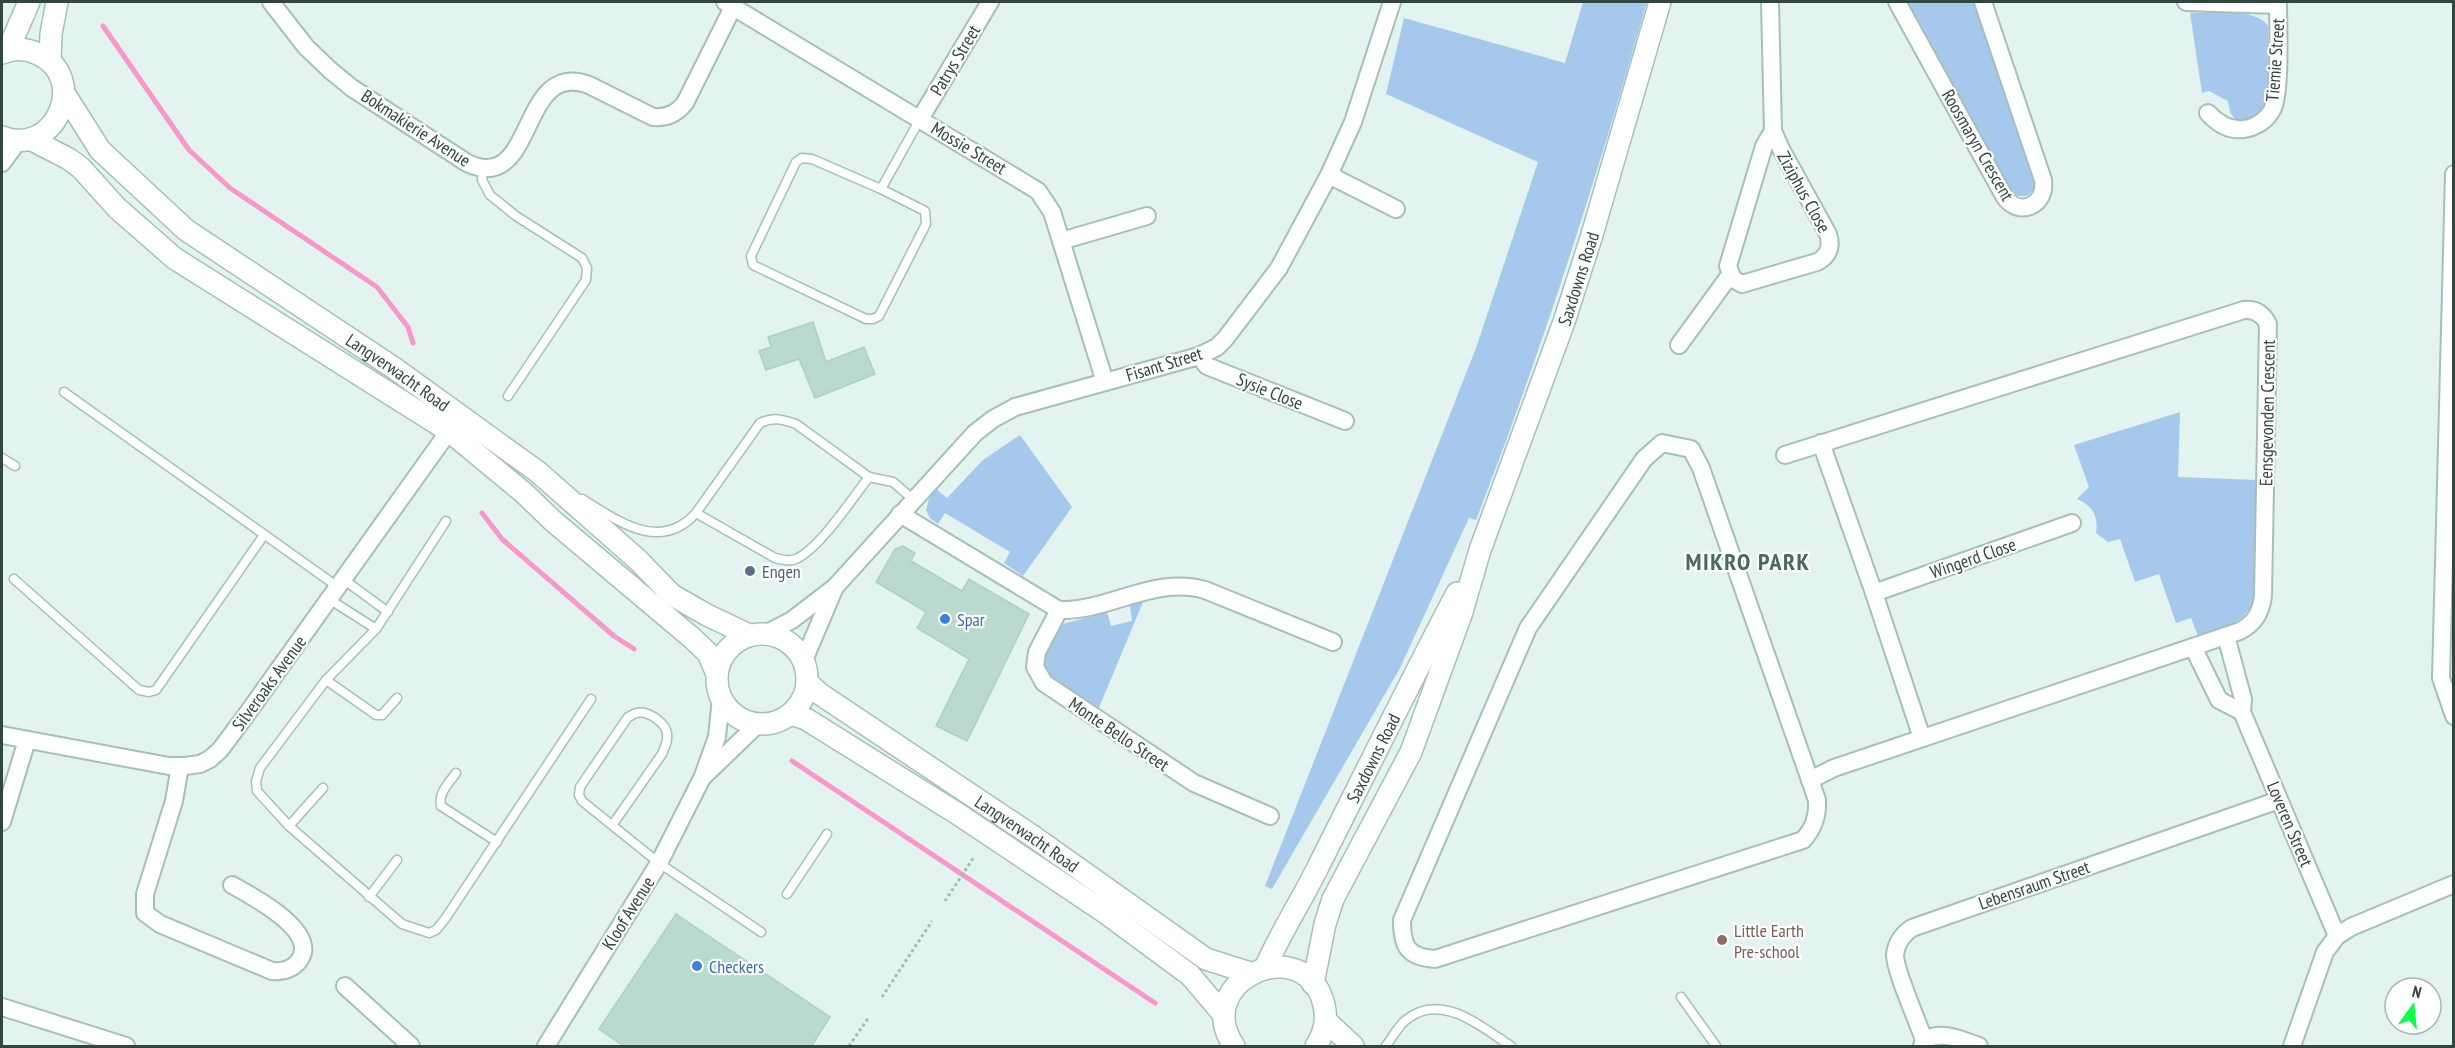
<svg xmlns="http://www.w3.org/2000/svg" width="2455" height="1048" font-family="'PT Sans Narrow',sans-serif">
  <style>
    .green { fill: #a6c8ed }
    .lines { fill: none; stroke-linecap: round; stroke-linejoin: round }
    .stream { stroke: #f897c9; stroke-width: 5 }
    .building { fill: #bad9cf; stroke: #a9d2c5; stroke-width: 1.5 }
    .service-casing { stroke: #a4c0b9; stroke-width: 11 }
    .minor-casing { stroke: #a4c0b9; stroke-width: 20 }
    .tertiary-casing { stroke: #a4c0b9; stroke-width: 24 }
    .path { stroke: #94c3b6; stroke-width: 3; stroke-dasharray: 3 3; stroke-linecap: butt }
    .service { stroke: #fff; stroke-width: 8 }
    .minor { stroke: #fff; stroke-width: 16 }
    .tertiary { stroke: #fff; stroke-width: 21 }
    .service-dot { fill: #5c6f8a; stroke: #fff; stroke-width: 2 }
    .shop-dot { fill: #3f7fe0; stroke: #fff; stroke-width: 2 }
    .education-dot { fill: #8d6e63; stroke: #fff; stroke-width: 2 }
    .labels { text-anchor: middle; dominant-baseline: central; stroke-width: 4.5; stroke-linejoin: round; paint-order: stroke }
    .street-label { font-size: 18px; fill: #324640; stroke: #fff }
    .service-label { font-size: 18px; fill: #4e5e75; stroke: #fff; text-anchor: start }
    .shop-label { font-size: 18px; fill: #366cbe; stroke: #fff; text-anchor: start }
    .education-label { font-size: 18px; fill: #785e54; stroke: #fff; text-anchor: start }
    .district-label { font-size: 24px; font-weight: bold; letter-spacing: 1.5px; fill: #486a5f; stroke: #fff }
  </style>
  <rect width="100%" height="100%" fill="#e3f4f0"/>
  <g class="green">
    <path d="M1583 2H1647C1597 177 1542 350 1476 520L1469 518 1400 668 1272 889 1265 886 1476 348 1538 162 1386 94 1404 18 1565 63Z"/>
    <path d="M1906 2H1976L2034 180V189L2027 196H2017L2010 190Z"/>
    <path d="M2190 13C2212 13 2254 7 2268 26L2269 100 2257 119C2238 122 2231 123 2228 101L2209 91 2202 93Z"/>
    <path d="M2180 412 2178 477 2258 480 2253 602C2243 625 2220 629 2198 636L2191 618 2176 623 2159 574 2135 582 2120 539 2108 542 2096 533C2099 516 2092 505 2077 499L2089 487 2074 445Z"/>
    <path d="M1020 435 1072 507 1023 576 1004 563 1010 552 945 513 938 524 930 518 926 510 929 499 936 489 947 498 983 460Z"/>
    <path d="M1143 602 1098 710C1083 700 1042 680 1043 660 1043 648 1054 635 1059 625L1107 612 1111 626 1132 621 1130 606Z"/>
  </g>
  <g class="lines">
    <g class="stream">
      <path d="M103 26 189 150 230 188 377 287 408 327 413 343"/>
      <path d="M482 513 502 539 614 636 634 649"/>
      <path d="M792 761 1155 1003"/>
    </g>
  </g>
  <g class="building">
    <path d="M813 322 826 362 864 347 875 374 815 398 799 359 766 370 759 351 771 347 768 337Z"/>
    <path d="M903 546 915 553 911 561 962 591 969 579 1029 614 967 741 936 726 969 659 917 628 926 612 876 582 895 549Z"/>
    <path d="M676 914 830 1017 811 1047H625L599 1029Z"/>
  </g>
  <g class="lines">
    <defs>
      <g id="service">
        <path d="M483 168 482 180 490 195 516 216 582 258 587 268 586 280 508 396"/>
        <path d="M881 189 812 159 802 158 796 162 751 256 753 265 866 319H873L879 316 926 224 925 211 881 189 920 119"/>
        <path d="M64 392 338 587"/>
        <path d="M2 458 15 466"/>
        <path d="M582 499C618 521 660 553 696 513L760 423C773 417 782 419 796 424L869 477 893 482 914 500"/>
        <path d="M696 513 775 558C783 560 791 562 798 558 821 546 852 499 869 477"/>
        <path d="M446 521 376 629 326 680 260 768 256 781 257 791 289 826 402 924 429 933 436 930 445 919 591 699"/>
        <path d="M14 579 139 690 149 692 156 690 264 535"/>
        <path d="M343 579 388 612"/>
        <path d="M329 599 376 629"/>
        <path d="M326 680 376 715H382L397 698"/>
        <path d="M456 773C449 783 438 793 441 806L497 842"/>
        <path d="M613 824 662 754C665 747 668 741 667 734 666 723 648 710 637 713 634 713 631 716 628 717L580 787 579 795 582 801 659 863 761 932"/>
        <path d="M289 826 323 788"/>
        <path d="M787 894 827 834"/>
        <path d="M369 897 397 860"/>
        <path d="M1681 997 1716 1046"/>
        <path d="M1386 1046C1392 1038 1398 1026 1406 1020 1441 991 1481 1027 1511 1046"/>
      </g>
      <g id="minor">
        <path d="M271 2 306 47 330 70 352 88 467 163C537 196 518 58 589 85L653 117C667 118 676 114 685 103L733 7"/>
        <path d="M725 2 1038 191 1052 212 1105 382"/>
        <path d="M1770 2 1773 131 1781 149 1828 234C1832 246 1829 256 1817 262L1742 284 1733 279 1728 266 1764 146 1773 131"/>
        <path d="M1897 2 2004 196C2018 218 2047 206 2043 180L1983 2"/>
        <path d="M2186 2 2278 5"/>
        <path d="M2208 113C2218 124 2229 131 2244 129 2257 127 2268 119 2273 108 2281 89 2278 25 2278 2"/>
        <path d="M920 119 990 2"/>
        <path d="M2 163 19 140"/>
        <path d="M2454 174 2441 678 2454 716"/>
        <path d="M1329 175 1396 209"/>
        <path d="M1061 241 1147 216"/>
        <path d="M1679 345 1730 275"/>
        <path d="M1199 356 1207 366 1345 421"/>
        <path d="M1662 443 1691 449 1701 468 1817 800C1818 816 1814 828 1803 840L1435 959C1407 957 1402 946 1402 920L1528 628 1644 459Z"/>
        <path d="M1821 443 1874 593 1922 738"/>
        <path d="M1785 455 2244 310C2255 309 2263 314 2268 324L2263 596C2261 612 2255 623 2240 631L1834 768 1810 780"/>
        <path d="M900 514 1059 610C1108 612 1155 575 1205 590L1333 642"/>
        <path d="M1874 593 2072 523"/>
        <path d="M1059 610 1037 652 1035 667 1044 683 1194 783 1270 816"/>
        <path d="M767 633 792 620 835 587 975 433 993 419 1015 407 1199 356 1217 347 1225 339 1279 268 1329 175 1353 122 1392 2"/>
        <path d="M2226 636 2243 699 2242 712 2337 936"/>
        <path d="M2193 647 2219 700 2242 712"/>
        <path d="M804 660 835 587"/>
        <path d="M2 735 169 766H185L200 764 210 759 220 750 244 718 449 431"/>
        <path d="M180 766 174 801 145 894V913L160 924 272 971C282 972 291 970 298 962 323 933 252 896 232 885"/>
        <path d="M704 776 758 724"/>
        <path d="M2 822 27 740"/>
        <path d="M345 986 411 1046"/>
        <path d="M2 1007 126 1046"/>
        <path d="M1924 1040C1943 1030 1961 1040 1979 1046"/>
        <path d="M546 1046 659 863 703 776 717 737 721 698"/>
        <path d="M1922 1046 1924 1040C1918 1022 1895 971 1895 955 1896 943 1903 934 1912 928L2279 800"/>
        <path d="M2292 1046 2325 952 2337 936 2351 927 2454 884"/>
      </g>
      <g id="tertiary">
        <path d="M8 50 29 2"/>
        <path d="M2 53C14 48 26 48 38 54 90 78 55 158 2 137"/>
        <path d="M50 62 51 34 57 2"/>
        <path id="s1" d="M64 93 100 150 186 230 394 368 538 472 638 560 672 595 707 615 749 635"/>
        <path d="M30 139 69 159 81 168 117 208 174 258 449 431 524 493 553 521 692 638 708 653 717 674"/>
        <circle cx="762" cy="679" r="45"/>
        <path id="s2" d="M808 683 820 694 1034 837 1206 959 1250 973"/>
        <path d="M791 714 806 719 958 814 1106 913 1190 975 1224 1015"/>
        <path id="s3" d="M1265 968C1280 934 1300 903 1316 871 1363 778 1409 684 1457 593"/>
        <path id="s4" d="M1313 984 1325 924 1333 899 1411 752 1461 615 1480 550 1564 322 1591 238 1660 2"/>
        <path d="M1326 1021 1353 1046"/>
        <path d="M1234 1046C1191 983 1298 932 1322 998 1328 1015 1326 1031 1316 1046"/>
      </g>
    </defs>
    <use href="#service" class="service-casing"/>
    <use href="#minor" class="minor-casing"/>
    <use href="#tertiary" class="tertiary-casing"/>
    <g class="path">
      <path d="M945 901 974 857"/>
      <path d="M882 997 932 921"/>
      <path d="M849 1046 869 1017"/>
    </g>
    <use href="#service" class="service"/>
    <use href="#minor" class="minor"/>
    <use href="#tertiary" class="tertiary"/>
  </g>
  <circle class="service-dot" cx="750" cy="571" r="6"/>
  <g class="shop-dot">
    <circle cx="945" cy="619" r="6"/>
    <circle cx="697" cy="966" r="6"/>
  </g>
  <circle class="education-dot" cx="1722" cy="940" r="6"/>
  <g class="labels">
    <g class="street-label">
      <text transform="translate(955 60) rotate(-59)">Patrys Street</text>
      <text transform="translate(2275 60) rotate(-86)">Tiemie Street</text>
      <text transform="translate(416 128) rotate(33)">Bokmakierie Avenue</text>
      <text transform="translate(1978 145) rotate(60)">Roosmaryn Crescent</text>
      <text transform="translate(969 148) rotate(31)">Mossie Street</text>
      <text transform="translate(1804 192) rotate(61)">Ziziphus Close</text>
      <text stroke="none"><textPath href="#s4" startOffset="756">Saxdowns Road</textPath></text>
      <text transform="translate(1164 364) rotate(-17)">Fisant Street</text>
      <text stroke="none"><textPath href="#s1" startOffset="440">Langverwacht Road</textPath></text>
      <text transform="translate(1270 391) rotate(22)">Sysie Close</text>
      <text transform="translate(2267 413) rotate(-89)">Eensgevonden Crescent</text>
      <text transform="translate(1973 558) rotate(-19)">Wingerd Close</text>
      <text transform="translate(269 683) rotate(-54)">Silveroaks Avenue</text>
      <text transform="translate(1119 734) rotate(34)">Monte Bello Street</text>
      <text stroke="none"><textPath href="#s3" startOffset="236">Saxdowns Road</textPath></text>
      <text transform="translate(2290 824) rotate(67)">Loveren Street</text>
      <text stroke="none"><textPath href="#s2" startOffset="266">Langverwacht Road</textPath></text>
      <text transform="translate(2034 885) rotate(-19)">Lebensraum Street</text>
      <text transform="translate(628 913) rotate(-58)">Kloof Avenue</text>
    </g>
    <g class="service-label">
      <text x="762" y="571">Engen</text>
    </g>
    <g class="shop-label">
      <text x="957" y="619">Spar</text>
      <text x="709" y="966">Checkers</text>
    </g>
    <g class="education-label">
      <text x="1734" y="930">Little Earth<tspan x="1734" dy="21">Pre-school</tspan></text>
    </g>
    <g class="district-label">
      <text x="1748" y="561">MIKRO PARK</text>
    </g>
  </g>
  <rect width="2455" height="1048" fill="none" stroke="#324640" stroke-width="6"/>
  <g transform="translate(2413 1006) rotate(15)"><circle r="28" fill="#ffffff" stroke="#adb5b3" stroke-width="1.5"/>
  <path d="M0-4.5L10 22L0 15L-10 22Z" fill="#0eff45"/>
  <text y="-9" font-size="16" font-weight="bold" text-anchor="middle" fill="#324640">N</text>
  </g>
</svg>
